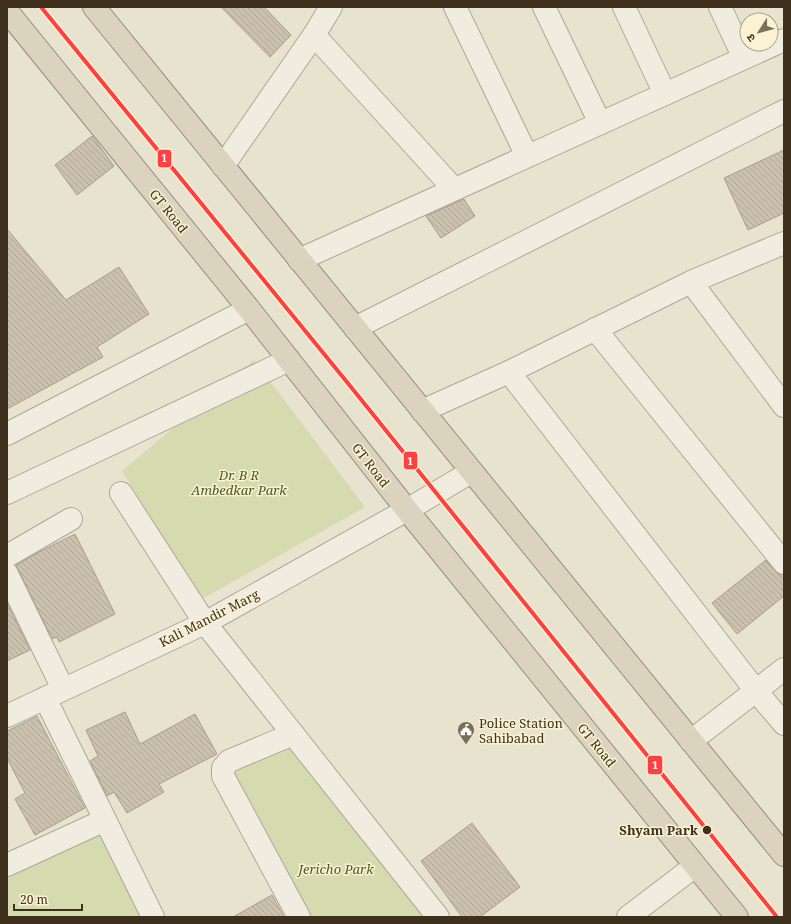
<svg xmlns="http://www.w3.org/2000/svg" width="791" height="924" font-family="'Noto Serif','Noto Sans Devanagari',serif">
  <style>
    .park { fill: #d5daaf }
    .building { fill: url(#building-back-hatch); stroke: #a99e8d }
    .lines { fill: none; stroke-linecap: round; stroke-linejoin: round }
    .minor-casing { stroke: #ada797; stroke-width: 24 }
    .highway-casing { stroke: #938c7e; stroke-width: 24 }
    .minor { stroke: #f0ece0; stroke-width: 22 }
    .highway { stroke: #dcd3be; stroke-width: 22 }
    .metro-1-casing { stroke: #faf2d3; stroke-width: 7 }
    .metro-1 { stroke: #ff4040; stroke-width: 4 }
    .stop-dot { fill: #3e301d; stroke: #faf2d3; stroke-width: 1.5 }
    .labels { text-anchor: middle; dominant-baseline: central; stroke-width: 3; stroke-linejoin: round; paint-order: stroke }
    .street-label { font-size: 13px; fill: #3e301d; stroke: #faf2d3 }
    .park-label { font-size: 13px; font-style: italic; fill: #495d21; stroke: #faf2d3 }
    .poi-label { font-size: 13px; fill: #3e301d; stroke: #faf2d3; text-anchor: start }
    .stop-label { font-size: 13px; font-weight: bold; fill: #3e301d; stroke: #faf2d3; text-anchor: end }
    .line-badge { stroke: #faf2d3; stroke-width: 1.5 }
    .badge-label { font-size: 11px; text-anchor: middle; font-weight: bold; fill: #fff }
  </style>
  <defs>
    <pattern id="building-back-hatch" width="6" height="6" patternUnits="userSpaceOnUse"><rect width="6" height="6" fill="#ccc1ae"/><path d="M-1 5l2 2M0 0l6 6M5-1l2 2" fill="none" stroke="#b0a695"/></pattern>
  </defs>
  <rect width="100%" height="100%" fill="#e8e3ce"/>
  <g class="park">
    <path d="M254 360 365 507 202 599 122 471Z"/>
    <path d="M292 741 432 917H310L229 767Z"/>
    <path d="M102 827 148 917H7V872Z"/>
  </g>
  <g class="building">
    <path d="M221 7H264L291 35 270 57Z"/>
    <path d="M92 136 114 166 77 195 55 165Z"/>
    <path d="M784 150V213L748 230 724 178Z"/>
    <path d="M464 199 475 216 441 238 426 216Z"/>
    <path d="M7 229 66 300 119 267 149 314 97 347 103 357 7 409Z"/>
    <path d="M75 534 115 614 59 642 57 637 52 639 16 565 41 551Z"/>
    <path d="M766 560 775 571 779 574 784 575V596L737 634 712 603Z"/>
    <path d="M7 603 30 650 7 661Z"/>
    <path d="M125 712 140 744 195 714 217 754 159 784 164 792 127 813 114 792 107 796 90 761 98 756 86 730Z"/>
    <path d="M37 716 85 808 35 835 15 799 25 793 7 758V731Z"/>
    <path d="M472 823 520 887 480 917H462L421 861Z"/>
    <path d="M272 895 284 917H233Z"/>
  </g>
  <g class="lines">
    <defs>
      <g id="minor">
        <path d="M455 7 527 156"/>
        <path d="M544 7 600 123"/>
        <path d="M624 7 665 94"/>
        <path d="M720 7 744 58"/>
        <path d="M314 35 454 189"/>
        <path d="M223 166 314 35 331 7"/>
        <path d="M784 243 691 282 509 372 756 691 784 724"/>
        <path d="M299 260 784 40"/>
        <path d="M691 282 784 406"/>
        <path d="M355 328 784 111"/>
        <path d="M595 329 784 563"/>
        <path d="M422 411 509 372"/>
        <path d="M7 434 249 309"/>
        <path d="M7 493 289 360"/>
        <path d="M121 493 205 623 438 917"/>
        <path d="M7 556 71 519"/>
        <path d="M7 574 63 689"/>
        <path d="M45 698 153 917"/>
        <path d="M7 716 205 623 407 510 471 472"/>
        <path d="M293 734 229 761 223 768V776L299 917"/>
        <path d="M691 741 784 669"/>
        <path d="M7 865 105 820"/>
        <path d="M628 917 695 866"/>
      </g>
      <g id="highway">
        <path d="M94 7 784 855"/>
        <path d="M7 11 249 309 407 510 737 917"/>
      </g>
    </defs>
    <use href="#minor" class="minor-casing"/>
    <use href="#highway" class="highway-casing"/>
    <use href="#minor" class="minor"/>
    <use href="#highway" class="highway"/>
    <defs>
      <path id="metro-1" d="M41 7 351 387 777 917"/>
    </defs>
    <use href="#metro-1" class="metro-1-casing"/>
    <use href="#metro-1" class="metro-1"/>
  </g>
  <defs>
    <symbol id="civic-pin" viewBox="-11 -11 22 30"><path d="M0 17L-7.5 6A9.5 9.5 0 1 1 7.5 6Z" fill="#7a6f5b" stroke="#faf2d3"/><path d="M-.6-6.5H3V-4.5H.6V-3L4-1V1h2V6H-6V1h2V-1L-.6-3ZM-1.2 2.5V6h2.4V2.5Z" fill="#fff"/></symbol>
  </defs>
  <g fill-rule="evenodd">
    <use href="#civic-pin" x="456" y="720" width="20" height="27"/>
  </g>
  <circle class="stop-dot" cx="707" cy="830" r="5"/>
  <g class="labels">
    <g class="street-label">
      <text transform="translate(169 211) rotate(51)">GT Road</text>
      <text transform="translate(371 465) rotate(52)">GT Road</text>
      <text transform="translate(209 618) rotate(-27)">Kali Mandir Marg</text>
      <text transform="translate(597 745) rotate(51)">GT Road</text>
    </g>
    <g class="park-label">
      <text x="239" y="475">Dr. B R<tspan x="239" dy="15">Ambedkar Park</tspan></text>
      <text x="336" y="869">Jericho Park</text>
    </g>
    <g class="poi-label">
      <text x="479" y="723">Police Station<tspan x="479" dy="15">Sahibabad</tspan></text>
    </g>
    <g class="stop-label">
      <text x="698" y="830">Shyam Park</text>
    </g>
  </g>
  <g class="line-badge">
    <rect x="157" y="149" width="15" height="19" rx="4" fill="#ff4040"/>
    <rect x="403" y="451" width="15" height="19" rx="4" fill="#ff4040"/>
    <rect x="647" y="755" width="16" height="20" rx="4" fill="#ff4040"/>
  </g>
  <g class="badge-label">
    <text x="164" y="162">1</text>
    <text x="410" y="465">1</text>
    <text x="655" y="769">1</text>
  </g>
  <rect width="791" height="924" fill="none" stroke="#3e301d" stroke-width="16"/>
  <g transform="translate(759 32) rotate(234)"><circle r="19" fill="#faf2d3" stroke="#afa48a"/>
  <path d="M0-3L7 15L0 10L-7 15Z" fill="#7a6f5b"/>
  <text y="-6" font-size="11" font-weight="bold" text-anchor="middle" fill="#3e301d">उ</text>
  </g>
  <path d="M14 904v6h68v-6" fill="none" stroke="#3e301d" stroke-width="2"/>
  <text x="20" y="904" font-size="12" fill="#3e301d" stroke="#faf2d3" stroke-width="3" paint-order="stroke">20 m</text>
</svg>
